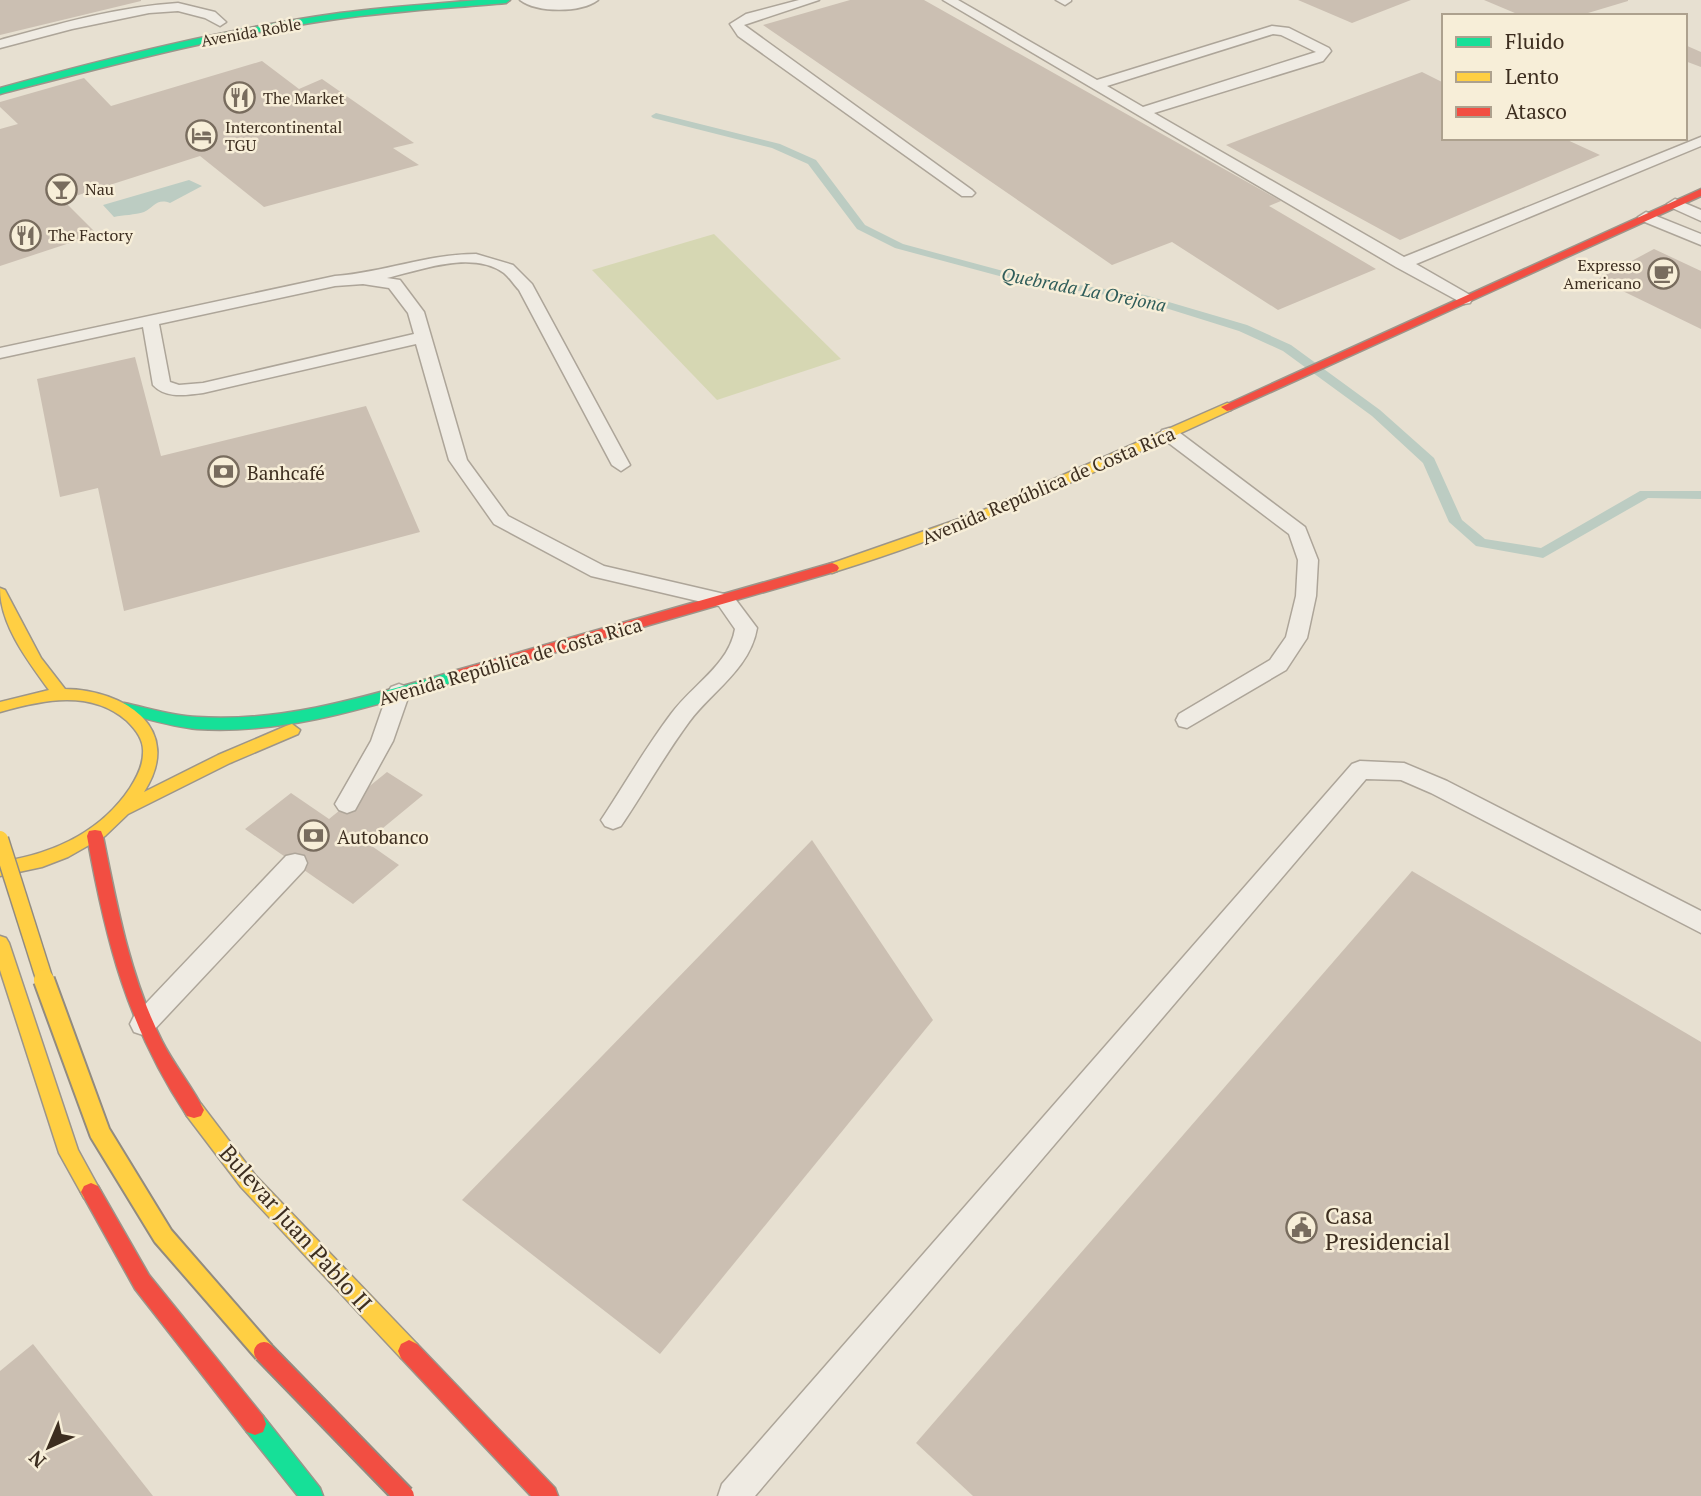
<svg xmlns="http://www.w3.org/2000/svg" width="1701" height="1496" font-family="'PT Serif',serif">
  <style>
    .green { fill: #d6d7b3 }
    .water { fill: #bcccc2 }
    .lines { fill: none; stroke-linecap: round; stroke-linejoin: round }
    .stream { fill: #bcccc2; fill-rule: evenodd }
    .building { fill: #cbbfb2 }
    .lane-casing { stroke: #ada599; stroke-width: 3 }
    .fast-casing { stroke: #9c958a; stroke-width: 3 }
    .slow-casing { stroke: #9c958a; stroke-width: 3 }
    .jam-casing { stroke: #9c958a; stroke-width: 3 }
    .lane { fill: #efebe3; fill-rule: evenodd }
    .fast { fill: #16e098; fill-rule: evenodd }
    .slow { fill: #ffcf43; fill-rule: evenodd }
    .jam { fill: #f24e42; fill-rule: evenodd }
    .slow-bridge-far1-casing { stroke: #928b80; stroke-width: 19; stroke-linecap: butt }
    .slow-bridge-casing { stroke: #928b80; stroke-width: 24; stroke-linecap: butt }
    .jam-bridge-casing { stroke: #928b80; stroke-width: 24; stroke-linecap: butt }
    .slow-bridge-far1 { stroke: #ffcf43; stroke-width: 16 }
    .slow-bridge { stroke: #ffcf43; stroke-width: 20 }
    .jam-bridge { stroke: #f24e42; stroke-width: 20 }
    .labels { text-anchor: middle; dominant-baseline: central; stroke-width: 5; stroke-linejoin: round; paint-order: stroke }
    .far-street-label { font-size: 16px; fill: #3d2e20; stroke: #f7eed8 }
    .far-poi-label { font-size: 16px; fill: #3d2e20; stroke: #f7eed8; text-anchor: start }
    .far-water-label { font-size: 18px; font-style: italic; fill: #2f5d5a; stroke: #f7eed8 }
    .poi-label { font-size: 19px; fill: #3d2e20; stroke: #f7eed8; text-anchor: start }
    .street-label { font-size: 19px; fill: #3d2e20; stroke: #f7eed8 }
    .near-poi-label { font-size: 23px; fill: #3d2e20; stroke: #f7eed8; text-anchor: start }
    .near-street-label { font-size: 23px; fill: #3d2e20; stroke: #f7eed8 }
  </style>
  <rect width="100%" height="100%" fill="#e7e0d1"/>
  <path class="green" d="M714 234 841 359 717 400 592 270Z"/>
  <path class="water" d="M189 180 202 186 170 203C157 198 154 207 144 212 135 215 123 215 114 217L103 205Z"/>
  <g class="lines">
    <path class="stream" d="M656 113 780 144 816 160 865 225 903 244 1025 277 1145 295 1247 325 1291 345 1380 410 1434 458 1462 520 1485 539 1541 548 1640 491H1701V499L1648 498 1543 558 1476 546 1449 522 1423 463 1372 416 1283 351 1239 331 1140 300 1025 283 895 248 857 229 808 164 772 148 653 118 651 116Z"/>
  </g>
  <g class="building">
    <path d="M0 0H141V1L0 35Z"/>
    <path d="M850 0H924L1281 201 1269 206 1376 269 1278 310 1172 242 1112 265 763 25Z"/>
    <path d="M1298 0H1411L1352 23Z"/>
    <path d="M1484 0H1628V1L1578 16H1522Z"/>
    <path d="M1685 45 1701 52V67L1685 61Z"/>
    <path d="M262 61 299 89 322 79 414 143 393 148 419 165 264 207 200 156 63 200 97 234 0 266V129L18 124 0 107V102L84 78 111 106Z"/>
    <path d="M1422 72 1444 83V138H1563L1600 155 1400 240 1226 145Z"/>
    <path d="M1654 249 1701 271V329L1598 279Z"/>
    <path d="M135 357 161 456 366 406 420 532 124 611 98 488 60 497 37 379Z"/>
    <path d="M387 772 423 795 366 842 399 865 353 904 245 829 291 793 329 819Z"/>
    <path d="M812 840 933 1020 660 1354 462 1200Z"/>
    <path d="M1412 871 1701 1042V1496H973L916 1443Z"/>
    <path d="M33 1344 153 1496H0V1371Z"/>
  </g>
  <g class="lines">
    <defs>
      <g id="lane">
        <path d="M520 0H598C581 13 537 13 520 0Z"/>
        <path d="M799 0H819L744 25 972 190 975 193 972 196H962L738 36 730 24 746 14Z"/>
        <path d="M943 0H958L1097 80 1272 26 1289 28 1329 48 1331 51 1323 61 1154 113 1404 257 1701 137V146L1416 264 1470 295 1472 299 1470 303 1464 304 1396 267ZM1273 34 1281 35 1316 52 1143 107 1107 86Z"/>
        <path d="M1056 0H1071V1L1065 5Z"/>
        <path d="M178 3 215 12 226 22 220 26 205 18 178 11 149 13 72 29 0 48V40C58 24 117 7 178 3Z"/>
        <path d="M1675 199 1701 210V221L1670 207 1667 204Z"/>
        <path d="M1646 212 1701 234V245L1640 220 1638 217Z"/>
        <path d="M476 254 513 265 532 284 630 465 621 471 612 465 519 290C514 285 510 278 504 273 472 250 421 270 387 278L400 280 424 312 467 460 508 516 604 566 733 596 757 628C750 669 712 691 689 722 664 756 644 792 621 826L613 829 605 826 601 820 605 814C627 780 647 746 671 714 692 685 729 665 735 629L719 606 591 576 494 524 449 460 416 344 203 393C186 395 166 399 153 385L143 327 0 358V348L335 276C382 273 427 254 476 254ZM363 284 389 288 408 313 414 334 203 383 179 385 170 382 159 324 335 286Z"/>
        <path d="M1169 428 1176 430 1305 527 1318 560 1316 596 1307 638 1286 670 1187 728 1179 726 1176 720 1179 714 1270 660 1286 637 1296 596 1298 560 1289 534 1162 438 1160 434 1162 430Z"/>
        <path d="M399 684 407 687 410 692 393 741 355 810 347 813 339 810 335 804 371 741 388 692 391 687Z"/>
        <path d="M1360 761 1404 763 1447 781 1701 911V933L1431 793 1401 780 1366 779 755 1496H718L722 1484 1352 764Z"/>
        <path d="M295 854 304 856 307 863 304 870 152 1032 143 1035 134 1032 130 1024 134 1016 286 856Z"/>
      </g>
      <g id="fast">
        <path d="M478 0H510L506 3C450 8 393 11 337 19 223 35 112 65 0 94V88C112 57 225 29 340 13 386 7 432 4 478 0Z"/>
        <path d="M459 670 467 675 464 679C378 704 289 735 197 729 173 727 148 719 124 713L116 708 124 703C148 708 173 716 197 717 287 723 374 694 459 670Z"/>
        <path d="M255 1413 263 1416 320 1488 323 1496H298L247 1432 244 1424 247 1416Z"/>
      </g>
      <g id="slow">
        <path d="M1227 403 1231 404V410C1102 469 974 529 837 571L832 573 825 568 827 565 979 512Z"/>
        <path d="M0 588 5 590 41 658 65 689C124 690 185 728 144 792L218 755 286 726 292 724 300 730 298 734 230 763 128 814 105 836 68 857 42 867 0 876V862C52 854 100 833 130 788 137 777 143 766 143 753 144 740 136 730 127 721 91 689 42 700 0 712V702L49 690C28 661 0 625 0 588Z"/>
        <path d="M0 936 6 938 9 943 78 1150 101 1192 98 1198 91 1201 84 1198 59 1153 0 970Z"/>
        <path d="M194 1102 201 1104 255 1175 417 1344 420 1351 417 1358 409 1362 401 1358 241 1187 187 1116 184 1110 187 1104Z"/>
      </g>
      <g id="jam">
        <path d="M1701 189V196L1231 410 1227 411 1221 407Z"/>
        <path d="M832 563 837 565 839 568 837 571 459 680 451 675 454 671Z"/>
        <path d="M95 830 101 831 103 836C117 906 130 977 162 1041 174 1065 192 1086 204 1110L201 1116 194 1118 187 1116C127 1025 106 942 87 836L89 831Z"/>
        <path d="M91 1183 98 1186 149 1275 263 1416 266 1424 263 1432 255 1435 247 1432 135 1289 81 1192 84 1186Z"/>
        <path d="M409 1340 417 1344 555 1488 558 1496H531L401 1358 398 1351 401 1344Z"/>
      </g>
    </defs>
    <use href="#lane" class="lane-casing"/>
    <use href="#fast" class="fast-casing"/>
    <use href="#slow" class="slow-casing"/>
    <use href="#jam" class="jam-casing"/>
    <use href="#lane" class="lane"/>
    <use href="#fast" class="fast"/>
    <use href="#slow" class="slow"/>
    <use href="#jam" class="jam"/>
    <defs>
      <path id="slow-bridge-far1" d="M0 839 45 981"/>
      <path id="slow-bridge" d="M44 980 100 1133 163 1236 264 1352"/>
      <path id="jam-bridge" d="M264 1352 404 1496"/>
    </defs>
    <use href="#slow-bridge-far1" class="slow-bridge-far1-casing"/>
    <use href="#slow-bridge" class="slow-bridge-casing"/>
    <use href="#jam-bridge" class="jam-bridge-casing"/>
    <use href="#slow-bridge-far1" class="slow-bridge-far1"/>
    <use href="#slow-bridge" class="slow-bridge"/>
    <use href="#jam-bridge" class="jam-bridge"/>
  </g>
  <defs>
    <symbol id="restaurant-ring" viewBox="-11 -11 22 22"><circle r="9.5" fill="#f7eed8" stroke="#786c5e" stroke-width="1.5"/><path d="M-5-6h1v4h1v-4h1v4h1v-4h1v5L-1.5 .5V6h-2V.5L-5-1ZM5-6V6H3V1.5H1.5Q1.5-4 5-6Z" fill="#786c5e"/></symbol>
    <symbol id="hotel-ring" viewBox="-11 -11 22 22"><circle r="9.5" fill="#f7eed8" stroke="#786c5e" stroke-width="1.5"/><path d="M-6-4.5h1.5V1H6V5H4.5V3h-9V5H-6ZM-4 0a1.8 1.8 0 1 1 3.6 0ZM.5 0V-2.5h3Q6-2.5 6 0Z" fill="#786c5e"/></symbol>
    <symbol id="bar-ring" viewBox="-11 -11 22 22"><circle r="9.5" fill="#f7eed8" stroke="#786c5e" stroke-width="1.5"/><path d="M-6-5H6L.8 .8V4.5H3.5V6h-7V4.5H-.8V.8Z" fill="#786c5e"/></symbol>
    <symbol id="cafe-ring" viewBox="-11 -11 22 22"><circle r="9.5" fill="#f7eed8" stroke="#786c5e" stroke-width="1.5"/><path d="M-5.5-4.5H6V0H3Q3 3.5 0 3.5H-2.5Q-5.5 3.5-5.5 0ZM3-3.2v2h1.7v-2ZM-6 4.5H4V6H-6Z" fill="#786c5e"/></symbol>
    <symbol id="bank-ring" viewBox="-11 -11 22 22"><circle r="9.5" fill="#f7eed8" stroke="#786c5e" stroke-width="1.5"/><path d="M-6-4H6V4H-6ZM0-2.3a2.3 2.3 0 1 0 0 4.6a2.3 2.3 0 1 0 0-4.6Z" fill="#786c5e"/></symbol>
    <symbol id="civic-ring" viewBox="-11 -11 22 22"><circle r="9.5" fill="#f7eed8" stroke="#786c5e" stroke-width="1.5"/><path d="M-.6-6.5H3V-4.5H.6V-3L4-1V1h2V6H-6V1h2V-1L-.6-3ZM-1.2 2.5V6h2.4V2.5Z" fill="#786c5e"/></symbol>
  </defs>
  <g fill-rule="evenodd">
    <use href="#restaurant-ring" x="222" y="80" width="35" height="35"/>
    <use href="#hotel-ring" x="184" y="118" width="35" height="35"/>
    <use href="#bar-ring" x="44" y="172" width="35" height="35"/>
    <use href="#restaurant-ring" x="8" y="218" width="35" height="35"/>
    <use href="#cafe-ring" x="1646" y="256" width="35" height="35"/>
    <use href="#bank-ring" x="206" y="454" width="35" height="35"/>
    <use href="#bank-ring" x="296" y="818" width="35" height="35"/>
    <use href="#civic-ring" x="1284" y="1210" width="35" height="35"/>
  </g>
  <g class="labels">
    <g class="far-street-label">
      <text transform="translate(251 32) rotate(-10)">Avenida Roble</text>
    </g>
    <g class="far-poi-label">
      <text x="263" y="98">The Market</text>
      <text x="225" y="127">Intercontinental<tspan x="225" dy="18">TGU</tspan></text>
      <text x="85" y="189">Nau</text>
      <text x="48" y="235">The Factory</text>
      <text x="1641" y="265" text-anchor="end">Expresso<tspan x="1641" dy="18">Americano</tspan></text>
    </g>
    <g class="far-water-label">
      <text transform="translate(1084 289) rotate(11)">Quebrada La Orejona</text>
    </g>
    <g class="poi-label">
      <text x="247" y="472">Banhcafé</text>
      <text x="337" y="836">Autobanco</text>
    </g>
    <g class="street-label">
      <text transform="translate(1048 485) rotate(-23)">Avenida República de Costa Rica</text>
      <text transform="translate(510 661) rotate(-16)">Avenida República de Costa Rica</text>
    </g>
    <g class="near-poi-label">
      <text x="1325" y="1215">Casa<tspan x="1325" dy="26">Presidencial</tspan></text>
    </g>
    <g class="near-street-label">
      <text transform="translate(296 1228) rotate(48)">Bulevar Juan Pablo II</text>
    </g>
  </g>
  <rect x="1442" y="14" width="245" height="126" fill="#f7eed8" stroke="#ada18e" stroke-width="2"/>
  <rect x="1456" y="37" width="35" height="10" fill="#16e098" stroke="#ada18e" stroke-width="2"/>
  <text x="1505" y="49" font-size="21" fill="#3d2e20">Fluido</text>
  <rect x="1456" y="72" width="35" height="10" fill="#ffcf43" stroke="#ada18e" stroke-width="2"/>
  <text x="1505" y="84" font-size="21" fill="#3d2e20">Lento</text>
  <rect x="1456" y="107" width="35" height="10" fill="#f24e42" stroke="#ada18e" stroke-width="2"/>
  <text x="1505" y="119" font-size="21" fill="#3d2e20">Atasco</text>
  <g transform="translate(49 1447) rotate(224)" stroke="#f7eed8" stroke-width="5" paint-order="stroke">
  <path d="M0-5L12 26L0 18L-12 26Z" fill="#3d2e20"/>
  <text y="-10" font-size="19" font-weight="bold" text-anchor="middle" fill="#3d2e20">N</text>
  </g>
</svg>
